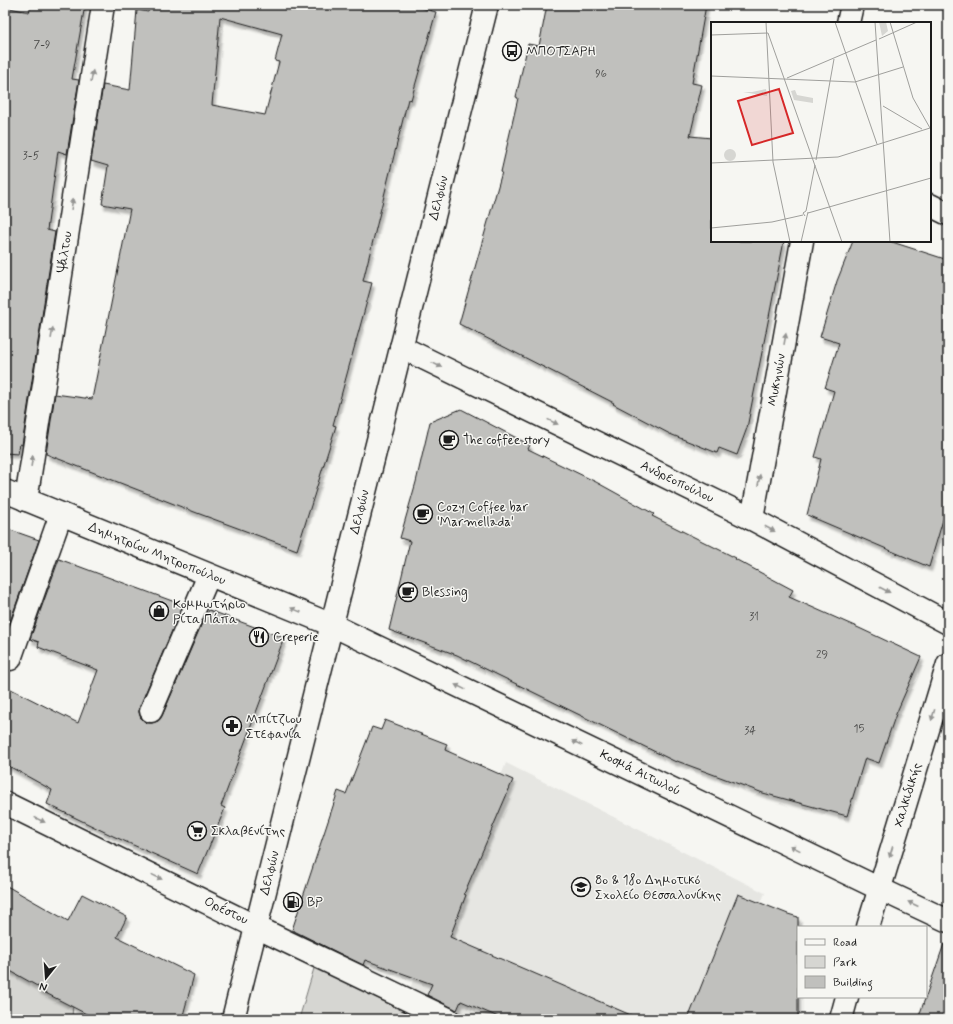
<svg xmlns="http://www.w3.org/2000/svg" width="953" height="1024" font-family="Mynerve,sans-serif">
  <style>
    .built { fill: #e6e6e2 }
    .green { fill: #d6d6d2; stroke: #797977 }
    .building { fill: #c0c0bd; stroke: #1c1c1c; fill-rule: evenodd; filter: url(#shadow) }
    .lines { fill: none; stroke-linecap: round; stroke-linejoin: round }
    .pedestrian-casing { stroke: #1c1c1c; stroke-width: 25 }
    .minor-casing { stroke: #1c1c1c; stroke-width: 25 }
    .secondary-casing { stroke: #1c1c1c; stroke-width: 25 }
    .pedestrian { stroke: #f6f6f2; stroke-width: 22 }
    .minor { stroke: #f6f6f2; stroke-width: 22 }
    .secondary { stroke: #f6f6f2; stroke-width: 22 }
    .oneway { fill: #949492 }
    .labels { text-anchor: middle; dominant-baseline: central; stroke-width: 3; stroke-linejoin: round; paint-order: stroke }
    .number-label { font-size: 11px; fill: #454544 }
    .poi-label { font-size: 13px; fill: #1c1c1c; stroke: #f6f6f2; text-anchor: start }
    .street-label { font-size: 13px; fill: #1c1c1c; stroke: #f6f6f2 }
    .inset-road { fill: none; stroke: #9f9f9c; stroke-width: 1 }
    .view { fill: #d62828; fill-opacity: 0.15; stroke: #d62828; stroke-width: 2 }
    .inset-edge { fill: none; stroke: #1c1c1c; stroke-width: 2 }
  </style>
  <defs>
    <filter id="shadow"><feDropShadow dx="2.5" dy="4.5" stdDeviation="1" flood-color="#0004"/></filter>
  </defs>
  <rect width="100%" height="100%" fill="#f6f6f2"/>
  <filter id="ink" filterUnits="userSpaceOnUse"><feTurbulence type="fractalNoise" baseFrequency=".025" numOctaves="2"/><feDisplacementMap in="SourceGraphic" scale="8" xChannelSelector="R" yChannelSelector="G"/><feConvolveMatrix kernelMatrix="1 2 1 2 8 2 1 2 1" color-interpolation-filters="sRGB"/></filter>
  <g filter="url(#ink)">
    <path class="built" d="M506 763 765 893 716 1019H477L410 988 440 915 467 861Z"/>
    <g class="green">
      <path d="M315 965 425 1019H299Z"/>
      <path d="M5 966 73 1003 72 1019H5Z"/>
    </g>
    <g class="building">
      <path d="M31 5H85L72 79 79 80 67 154 58 151 47 230 55 232 22 445 20 444 18 454 5 453V7L29 12Z"/>
      <path d="M150 5H411L436 12 411 100 408 99 363 281 372 283 333 425 336 426 297 550 197 513 46 454 55 394 92 399 130 209 102 204 108 166 91 161 103 85 130 90 137 10 148 12ZM220 17 282 34 275 61 279 62 265 115 212 105Z"/>
      <path d="M547 5H706L692 83 702 85 690 136 712 138V241H784L747 428 737 455 719 448 717 453 670 434 613 404 614 403 459 324 502 172H501L518 98 516 97 528 44 539 46Z"/>
      <path d="M853 241H889L948 260V503L929 567 807 515 821 459 815 457 834 391 825 388 839 343 820 337 837 281Z"/>
      <path d="M461 409 530 445 528 449 596 482 654 514 652 516 736 558 735 559 793 590 789 597 859 628 921 657 896 714 879 763 865 758 847 816 763 793 677 761 676 762 457 655 389 630 410 541 400 538 416 482 430 422Z"/>
      <path d="M5 528 39 540 7 630 5 629Z"/>
      <path d="M59 559 183 605 140 706 139 712 141 718 146 723H152L158 721 162 716 206 614H207L209 610 284 638 221 806 225 808 198 874 113 836 47 804 52 790 5 764V686L78 723 98 670 38 647 39 642 30 639Z"/>
      <path d="M385 720 447 744 445 750 513 780 464 894 466 895 450 937 640 1019H503L461 1001 457 1010 427 995 432 984 365 960 363 965 292 930 338 791 346 794 372 727 381 730Z"/>
      <path d="M5 885 68 921 82 894 127 917 117 937 194 975 182 1019H96L38 989 39 987 5 968Z"/>
      <path d="M738 894 788 914 798 917V1019H688Z"/>
      <path d="M944 944 948 945V1019H918Z"/>
    </g>
    <g class="lines">
      <defs>
        <g id="pedestrian">
          <path d="M10 659 61 514"/>
          <path d="M151 711 209 575"/>
        </g>
        <g id="minor">
          <path d="M848 23 852 5"/>
          <path d="M930 205 948 214"/>
          <path d="M401 347 752 519 948 623"/>
          <path d="M5 491 332 625 880 889 948 921"/>
          <path d="M26 500 103 5"/>
          <path d="M752 519 802 241"/>
          <path d="M5 803 281 939 448 1019"/>
          <path d="M868 927 948 664"/>
          <path d="M841 1019 847 997"/>
        </g>
        <path id="secondary" d="M233 1019 487 5"/>
      </defs>
      <use href="#pedestrian" class="pedestrian-casing"/>
      <use href="#minor" class="minor-casing"/>
      <use href="#secondary" class="secondary-casing"/>
      <use href="#pedestrian" class="pedestrian"/>
      <use href="#minor" class="minor"/>
      <use href="#secondary" class="secondary"/>
    </g>
    <defs><path id="oneway-solid" d="M-6-.8H1V-3.2L6.5 0L1 3.2V.8H-6Z"/></defs>
    <g class="oneway">
      <use href="#oneway-solid" transform="translate(92 76) rotate(-81)"/>
      <use href="#oneway-solid" transform="translate(72 204) rotate(-81)"/>
      <use href="#oneway-solid" transform="translate(52 333) rotate(-81)"/>
      <use href="#oneway-solid" transform="translate(785 339) rotate(-80)"/>
      <use href="#oneway-solid" transform="translate(437 365) rotate(26)"/>
      <use href="#oneway-solid" transform="translate(553 422) rotate(26)"/>
      <use href="#oneway-solid" transform="translate(32 461) rotate(-81)"/>
      <use href="#oneway-solid" transform="translate(759 480) rotate(-80)"/>
      <use href="#oneway-solid" transform="translate(770 529) rotate(28)"/>
      <use href="#oneway-solid" transform="translate(885 590) rotate(28)"/>
      <use href="#oneway-solid" transform="translate(296 610) rotate(-158)"/>
      <use href="#oneway-solid" transform="translate(460 687) rotate(-154)"/>
      <use href="#oneway-solid" transform="translate(933 715) rotate(107)"/>
      <use href="#oneway-solid" transform="translate(577 743) rotate(-154)"/>
      <use href="#oneway-solid" transform="translate(40 820) rotate(26)"/>
      <use href="#oneway-solid" transform="translate(795 848) rotate(-154)"/>
      <use href="#oneway-solid" transform="translate(891 852) rotate(107)"/>
      <use href="#oneway-solid" transform="translate(157 877) rotate(26)"/>
      <use href="#oneway-solid" transform="translate(913 904) rotate(-155)"/>
    </g>
  </g>
  <defs>
    <symbol id="bus-ring" viewBox="-11 -11 22 22"><circle r="9.5" fill="#f6f6f2" stroke="#1c1c1c" stroke-width="1.5"/><path d="M-5-6H5V4H4V6H2V4H-2V6H-4V4H-5ZM-3.5-4V0h7V-4ZM-3.5 1.2v1.5H-2V1.2ZM2 1.2v1.5H3.5V1.2Z" fill="#1c1c1c"/></symbol>
    <symbol id="cafe-ring" viewBox="-11 -11 22 22"><circle r="9.5" fill="#f6f6f2" stroke="#1c1c1c" stroke-width="1.5"/><path d="M-5.5-4.5H6V0H3Q3 3.5 0 3.5H-2.5Q-5.5 3.5-5.5 0ZM3-3.2v2h1.7v-2ZM-6 4.5H4V6H-6Z" fill="#1c1c1c"/></symbol>
    <symbol id="shop-ring" viewBox="-11 -11 22 22"><circle r="9.5" fill="#f6f6f2" stroke="#1c1c1c" stroke-width="1.5"/><path d="M-5-2.5h2.3a2.7 3.5 0 0 1 5.4 0H5L5.5 6h-11ZM-1.5-2.5h3a1.5 2.3 0 0 0-3 0Z" fill="#1c1c1c"/></symbol>
    <symbol id="restaurant-ring" viewBox="-11 -11 22 22"><circle r="9.5" fill="#f6f6f2" stroke="#1c1c1c" stroke-width="1.5"/><path d="M-5-6h1v4h1v-4h1v4h1v-4h1v5L-1.5 .5V6h-2V.5L-5-1ZM5-6V6H3V1.5H1.5Q1.5-4 5-6Z" fill="#1c1c1c"/></symbol>
    <symbol id="pharmacy-ring" viewBox="-11 -11 22 22"><circle r="9.5" fill="#f6f6f2" stroke="#1c1c1c" stroke-width="1.5"/><path d="M-2-6h4v4h4v4h-4v4h-4v-4h-4v-4h4Z" fill="#1c1c1c"/></symbol>
    <symbol id="supermarket-ring" viewBox="-11 -11 22 22"><circle r="9.5" fill="#f6f6f2" stroke="#1c1c1c" stroke-width="1.5"/><path d="M-6-5.5h2.5l.6 2H6L4.5 2H-2.5L-4.4-4H-6ZM-1.5 3.2a1.3 1.3 0 1 0 .1 0ZM3 3.2a1.3 1.3 0 1 0 .1 0Z" fill="#1c1c1c"/></symbol>
    <symbol id="school-ring" viewBox="-11 -11 22 22"><circle r="9.5" fill="#f6f6f2" stroke="#1c1c1c" stroke-width="1.5"/><path d="M0-5L7-2L0 1L-7-2ZM-4 1L0 2.5L4 1V4Q0 6-4 4Z" fill="#1c1c1c"/></symbol>
    <symbol id="fuel-ring" viewBox="-11 -11 22 22"><circle r="9.5" fill="#f6f6f2" stroke="#1c1c1c" stroke-width="1.5"/><path d="M-5.5-6h7V0h2V4h1.3V-2.5L3-4.5l.8-.8L6-3V5H2.5V1h-1V6h-7ZM-4.2-4.7v3.2H.2V-4.7Z" fill="#1c1c1c"/></symbol>
  </defs>
  <g fill-rule="evenodd">
    <use href="#bus-ring" x="501" y="40" width="22" height="22"/>
    <use href="#cafe-ring" x="438" y="429" width="22" height="22"/>
    <use href="#cafe-ring" x="412" y="503" width="22" height="22"/>
    <use href="#cafe-ring" x="397" y="581" width="22" height="22"/>
    <use href="#shop-ring" x="148" y="600" width="22" height="22"/>
    <use href="#restaurant-ring" x="248" y="626" width="22" height="22"/>
    <use href="#pharmacy-ring" x="221" y="715" width="22" height="22"/>
    <use href="#supermarket-ring" x="186" y="820" width="22" height="22"/>
    <use href="#school-ring" x="570" y="876" width="22" height="22"/>
    <use href="#fuel-ring" x="282" y="891" width="22" height="22"/>
  </g>
  <g class="labels">
    <g class="number-label">
      <text x="42" y="45">7-9</text>
      <text x="601" y="74">96</text>
      <text x="31" y="156">3-5</text>
      <text x="754" y="617">31</text>
      <text x="822" y="655">29</text>
      <text x="859" y="729">15</text>
      <text x="750" y="731">34</text>
    </g>
    <g class="poi-label">
      <text x="526" y="51">ΜΠΟΤΣΑΡΗ</text>
      <text x="463" y="440">The coffee story</text>
      <text x="437" y="507">Cozy Coffee bar<tspan x="437" dy="15">'Marmellada'</tspan></text>
      <text x="422" y="592">Blessing</text>
      <text x="173" y="604">Κομμωτήριο<tspan x="173" dy="15">Ρίτα Πάπα</tspan></text>
      <text x="273" y="637">Creperie</text>
      <text x="246" y="719">Μπίτζιου<tspan x="246" dy="15">Στεφανία</tspan></text>
      <text x="211" y="831">Σκλαβενίτης</text>
      <text x="595" y="880">8ο &amp; 18ο Δημοτικό<tspan x="595" dy="15">Σχολείο Θεσσαλονίκης</tspan></text>
      <text x="307" y="902">BP</text>
    </g>
    <g class="street-label">
      <text transform="translate(439 198) rotate(-76)">Δελφών</text>
      <text transform="translate(65 252) rotate(-81)">Ψάλτου</text>
      <text transform="translate(777 380) rotate(-80)">Μυκηνών</text>
      <text transform="translate(677 482) rotate(26)">Ανδρεοπούλου</text>
      <text transform="translate(360 512) rotate(-76)">Δελφών</text>
      <text transform="translate(157 554) rotate(22)">Δημητρίου Μητροπούλου</text>
      <text transform="translate(640 773) rotate(26)">Κοσμά Αιτωλού</text>
      <text transform="translate(908 795) rotate(-73)">Χαλκιδικής</text>
      <text transform="translate(270 873) rotate(-76)">Δελφών</text>
      <text transform="translate(226 911) rotate(26)">Ορέστου</text>
    </g>
  </g>
  <g transform="translate(711 22)">
    <rect width="220" height="220" fill="#f6f6f2"/>
    <path d="M168 0H175L177 9 171 14ZM55 67 56 74 32 70H41ZM84 68 86 73 102 76V81L83 78 80 69ZM13 133a6 6 0 1 1 12 0a6 6 0 1 1-12 0Z" fill="#d6d6d2"/>
    <path class="inset-road" d="M55 0 62 140 79 220M124 0 166 122M164 0 179 220M179 0 202 76 219 106M0 13 57 11 131 220M168 17 206 0M0 54 144 60 192 45M76 56 165 18M172 84 211 107M105 138 123 37M0 141 127 135 219 106M97 191 220 156M94 194 92 191 95 189 104 143M0 206 61 200 92 193M90 220 97 190"/>
    <path class="view" d="M68 67 82 111 41 123 27 79Z"/>
    <rect width="220" height="220" class="inset-edge"/>
  </g>
  <rect width="953" height="1024" fill="none" stroke="#f6f6f2" stroke-width="20"/>
  <rect x="10" y="10" width="933" height="1004" fill="none" stroke="#1c1c1c" stroke-width="1.5" filter="url(#ink)"/>
  <rect x="797" y="926" width="130" height="72" fill="#f6f6f2" stroke="#9f9f9c"/>
  <rect x="805" y="939" width="20" height="6" fill="#f6f6f2" stroke="#9f9f9c"/>
  <text x="833" y="946" font-size="12" fill="#1c1c1c">Road</text>
  <rect x="805" y="956" width="20" height="12" fill="#d6d6d2" stroke="#9f9f9c"/>
  <text x="833" y="966" font-size="12" fill="#1c1c1c">Park</text>
  <rect x="805" y="976" width="20" height="12" fill="#c0c0bd" stroke="#9f9f9c"/>
  <text x="833" y="986" font-size="12" fill="#1c1c1c">Building</text>
  <g transform="translate(46 978) rotate(197)" stroke="#f6f6f2" stroke-width="3" paint-order="stroke">
  <path d="M0-3L7 15L0 10L-7 15Z" fill="#1c1c1c"/>
  <text y="-6" font-size="11" font-weight="bold" text-anchor="middle" fill="#1c1c1c">N</text>
  </g>
</svg>
